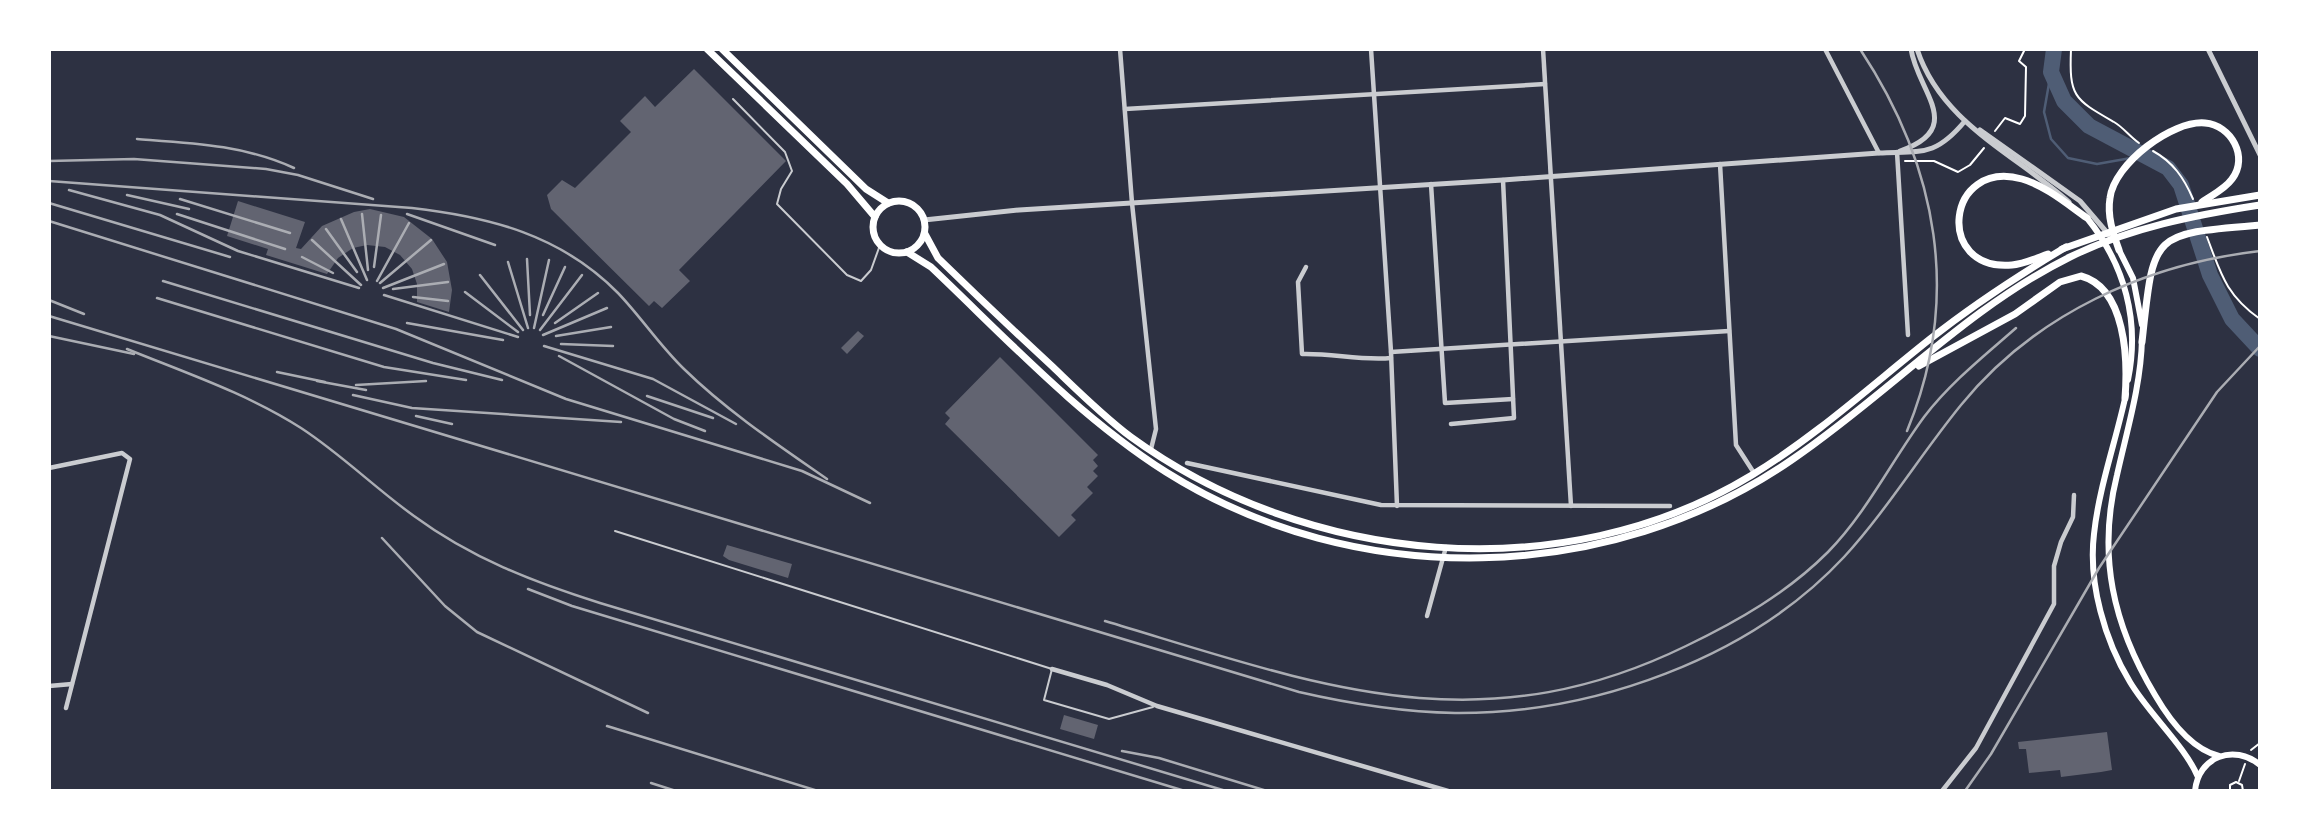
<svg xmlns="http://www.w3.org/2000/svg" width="2309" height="840" font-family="'Source Serif 4',serif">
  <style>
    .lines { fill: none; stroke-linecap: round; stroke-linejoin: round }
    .stream { stroke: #4f5d75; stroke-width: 2.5 }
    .river { stroke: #4f5d75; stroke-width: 16 }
    .building { fill: #626471 }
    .path { stroke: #fff; stroke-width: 2 }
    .service { stroke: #caccd0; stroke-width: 2 }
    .minor { stroke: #caccd0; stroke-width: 4.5 }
    .tertiary { stroke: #caccd0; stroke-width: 5 }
    .secondary { stroke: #fff; stroke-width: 6 }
    .trunk { stroke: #fff; stroke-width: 7 }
    .rail { stroke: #abadb3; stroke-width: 2.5 }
  </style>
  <rect width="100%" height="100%" fill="#2d3142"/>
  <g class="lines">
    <path class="stream" d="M2051 72 2044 112 2051 139 2068 158 2097 164 2131 158"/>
    <path class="river" d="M2054 49 2051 72 2064 101 2089 126 2168 168 2181 185 2210 275 2232 319 2260 349"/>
  </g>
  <g class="building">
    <path d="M694 69 786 161 679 270 690 281 662 308 654 301 649 306 551 209 547 195 562 180 575 188 631 132 620 121 645 96 655 107Z"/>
    <path d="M238 201 305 222 296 248 301 249 322 226 354 212 370 209 404 217 432 239 447 262 452 290 449 312 417 302V284L412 269 400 255 385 247 367 245 353 248 338 258 327 274 266 255 268 249 227 236Z"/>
    <path d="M858 331 864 336 847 354 841 348Z"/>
    <path d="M1000 357 1098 455 1093 460 1098 466 1093 471 1098 476 1087 487 1093 493 1071 515 1076 520 1059 537 945 424 950 418 945 413Z"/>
    <path d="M727 545 792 564 788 578 729 560 723 556Z"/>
    <path d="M1064 715 1098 725 1094 739 1060 729Z"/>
    <path d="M2107 732 2112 770 2101 772 2061 777 2060 770 2029 773 2026 749H2019L2018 742Z"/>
  </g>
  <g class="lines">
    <g class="path">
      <path d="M2071 49C2069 97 2074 99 2114 122 2123 127 2130 137 2139 143"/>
      <path d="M1995 131 2005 118 2020 124 2025 116 2026 67 2019 61 2025 49"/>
      <path d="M2153 151C2173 162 2184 178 2193 199"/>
      <path d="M1905 161H1934L1958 172 1970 165 1984 148"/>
      <path d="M2207 237C2221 274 2226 295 2260 319"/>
      <path d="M2251 750 2260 743"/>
      <path d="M2239 781 2245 764"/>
      <path d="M2230 791V785L2236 782 2242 785 2243 791"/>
    </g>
    <g class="service">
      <path d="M733 99 785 152 792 171 781 189 777 204 847 275 861 281 871 270 880 245"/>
      <path d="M615 531 1052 669 1044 700 1109 719 1153 707"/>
    </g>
    <g class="minor">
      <path d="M1120 49 1132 203 1156 429 1151 449"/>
      <path d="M1371 49 1391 352 1397 506"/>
      <path d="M1543 49 1571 506"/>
      <path d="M1825 49 1879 153"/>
      <path d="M1125 109 1545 84"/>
      <path d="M1897 152 1908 335"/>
      <path d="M1720 164 1736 445 1754 473"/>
      <path d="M1431 184 1445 403 1513 399"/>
      <path d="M1306 267 1298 282 1302 354C1332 353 1361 361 1391 358"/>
      <path d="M1391 352 1729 331"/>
      <path d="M1451 424 1514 418 1503 180"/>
      <path d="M1187 463 1381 505 1670 506"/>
      <path d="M49 468 122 453 130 459 66 708"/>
      <path d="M1427 616 1446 547"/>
      <path d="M1052 669 1107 685 1157 706 1448 791"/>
      <path d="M49 686 72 684"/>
      <path d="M1942 791 1976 748 2054 604V566L2061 542 2073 517 2074 495"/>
    </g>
    <g class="tertiary">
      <path d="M1917 49C1941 123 2015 154 2069 202"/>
      <path d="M2208 49 2260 155"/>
      <path d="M1980 130 2080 201 2110 236"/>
      <path d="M1900 151C1967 128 1917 91 1911 49"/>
      <path d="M924 220 1019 210 1503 180 1879 153C1922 151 1935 157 1965 121"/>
    </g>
    <g class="secondary">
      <path d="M2087 218C2125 265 2140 321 2128 380"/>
      <path d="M2119 250 2133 278 2142 325"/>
      <path d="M2142 339C2141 385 2127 430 2117 475 2097 555 2113 625 2155 695 2169 719 2191 749 2219 756"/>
      <path d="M2126 394C2116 441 2099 487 2094 534 2088 583 2105 641 2130 682 2149 714 2185 746 2198 777"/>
      <path d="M2195 791C2198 757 2234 743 2260 765"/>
    </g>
    <g class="trunk">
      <path d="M707 49 847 184 875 217"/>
      <path d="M722 49 866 189 888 203"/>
      <circle cx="899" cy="227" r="26"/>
      <path d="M925 234 938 258C976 295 1014 331 1053 367 1078 391 1103 416 1131 437 1307 565 1563 590 1752 475 1816 436 1872 385 1930 339 1973 305 2019 275 2066 247"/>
      <path d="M2062 249 2176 209 2260 195"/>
      <path d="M2119 250C2113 233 2107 216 2110 198 2114 164 2172 120 2205 123 2231 125 2249 157 2232 179 2225 189 2212 195 2202 202"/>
      <path d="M907 252 931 267C1006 338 1078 416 1166 472 1355 591 1610 586 1793 459 1887 395 1967 308 2070 257 2129 228 2195 215 2260 205"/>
      <path d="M2048 254C2037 258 2024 264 2012 265 1934 272 1946 158 2022 179 2046 186 2067 204 2087 218"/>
      <path d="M2142 342C2154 232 2150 234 2260 225"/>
      <path d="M1919 366 2015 314 2060 282 2081 276C2126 288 2128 360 2125 398"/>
    </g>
    <g class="rail">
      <path d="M1860 49C1938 167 1962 298 1907 431"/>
      <path d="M137 139C192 143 244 145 294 168"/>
      <path d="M49 161 134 159 266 169 298 175 373 199"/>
      <path d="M49 181 412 208C490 217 561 235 618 293 641 317 660 346 684 369 727 411 778 445 827 479"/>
      <path d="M69 190 160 215 238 251 359 288"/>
      <path d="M127 195 189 209"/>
      <path d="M180 199 290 233"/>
      <path d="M49 203 230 257"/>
      <path d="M177 214 285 249"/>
      <path d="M362 214 368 270"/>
      <path d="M407 214 495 245"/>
      <path d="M341 219 367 280"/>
      <path d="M49 221 396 329 566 399 802 471 870 503"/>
      <path d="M326 229 357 272"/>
      <path d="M312 240 361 285"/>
      <path d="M302 257 333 273"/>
      <path d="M527 259 530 315"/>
      <path d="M508 262 528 328"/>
      <path d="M374 267 381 215"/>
      <path d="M480 275 523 330"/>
      <path d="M163 281 433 363 502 380"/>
      <path d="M377 281 409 223"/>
      <path d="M380 283 431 240"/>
      <path d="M383 288 444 264"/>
      <path d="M393 289 448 282"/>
      <path d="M465 292 518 332"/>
      <path d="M384 295 518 337"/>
      <path d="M413 297 448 301"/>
      <path d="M157 298 384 367 466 380"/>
      <path d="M49 300 84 314"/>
      <path d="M543 315 565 267"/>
      <path d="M49 316 1299 692C1351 704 1402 712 1455 713 1593 714 1749 659 1844 557 1887 510 1921 454 1961 405 2035 314 2146 264 2260 251"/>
      <path d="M407 323 503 340"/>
      <path d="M555 323 598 293"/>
      <path d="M534 328 549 260"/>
      <path d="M540 330 582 275"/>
      <path d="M543 335 607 308"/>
      <path d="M49 336 134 354"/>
      <path d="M556 336 611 327"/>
      <path d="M561 344 613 346"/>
      <path d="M544 346 653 379 736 424"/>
      <path d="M127 349C186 373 248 394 301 428 341 454 375 488 414 516 471 558 533 582 600 603L1226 791"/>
      <path d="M559 356 674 419 705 431"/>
      <path d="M277 372 325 382"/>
      <path d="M317 381 366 390"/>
      <path d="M356 385 426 381"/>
      <path d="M353 395 412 408 621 422"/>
      <path d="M647 396 713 418"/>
      <path d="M416 416 452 424"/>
      <path d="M382 538 445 606 477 632 648 713"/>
      <path d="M528 589 572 606 1185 791"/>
      <path d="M1105 621C1313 683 1475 749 1686 646 1738 621 1787 593 1828 552 1867 512 1891 462 1924 417 1950 383 1984 356 2016 328"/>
      <path d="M607 726 818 791"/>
      <path d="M1122 751 1159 758 1267 791"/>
      <path d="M651 783 676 791"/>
      <path d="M1965 791 1991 754 2099 568 2217 392 2260 346"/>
    </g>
  </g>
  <rect width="2309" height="840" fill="none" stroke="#ffffff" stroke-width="102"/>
</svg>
